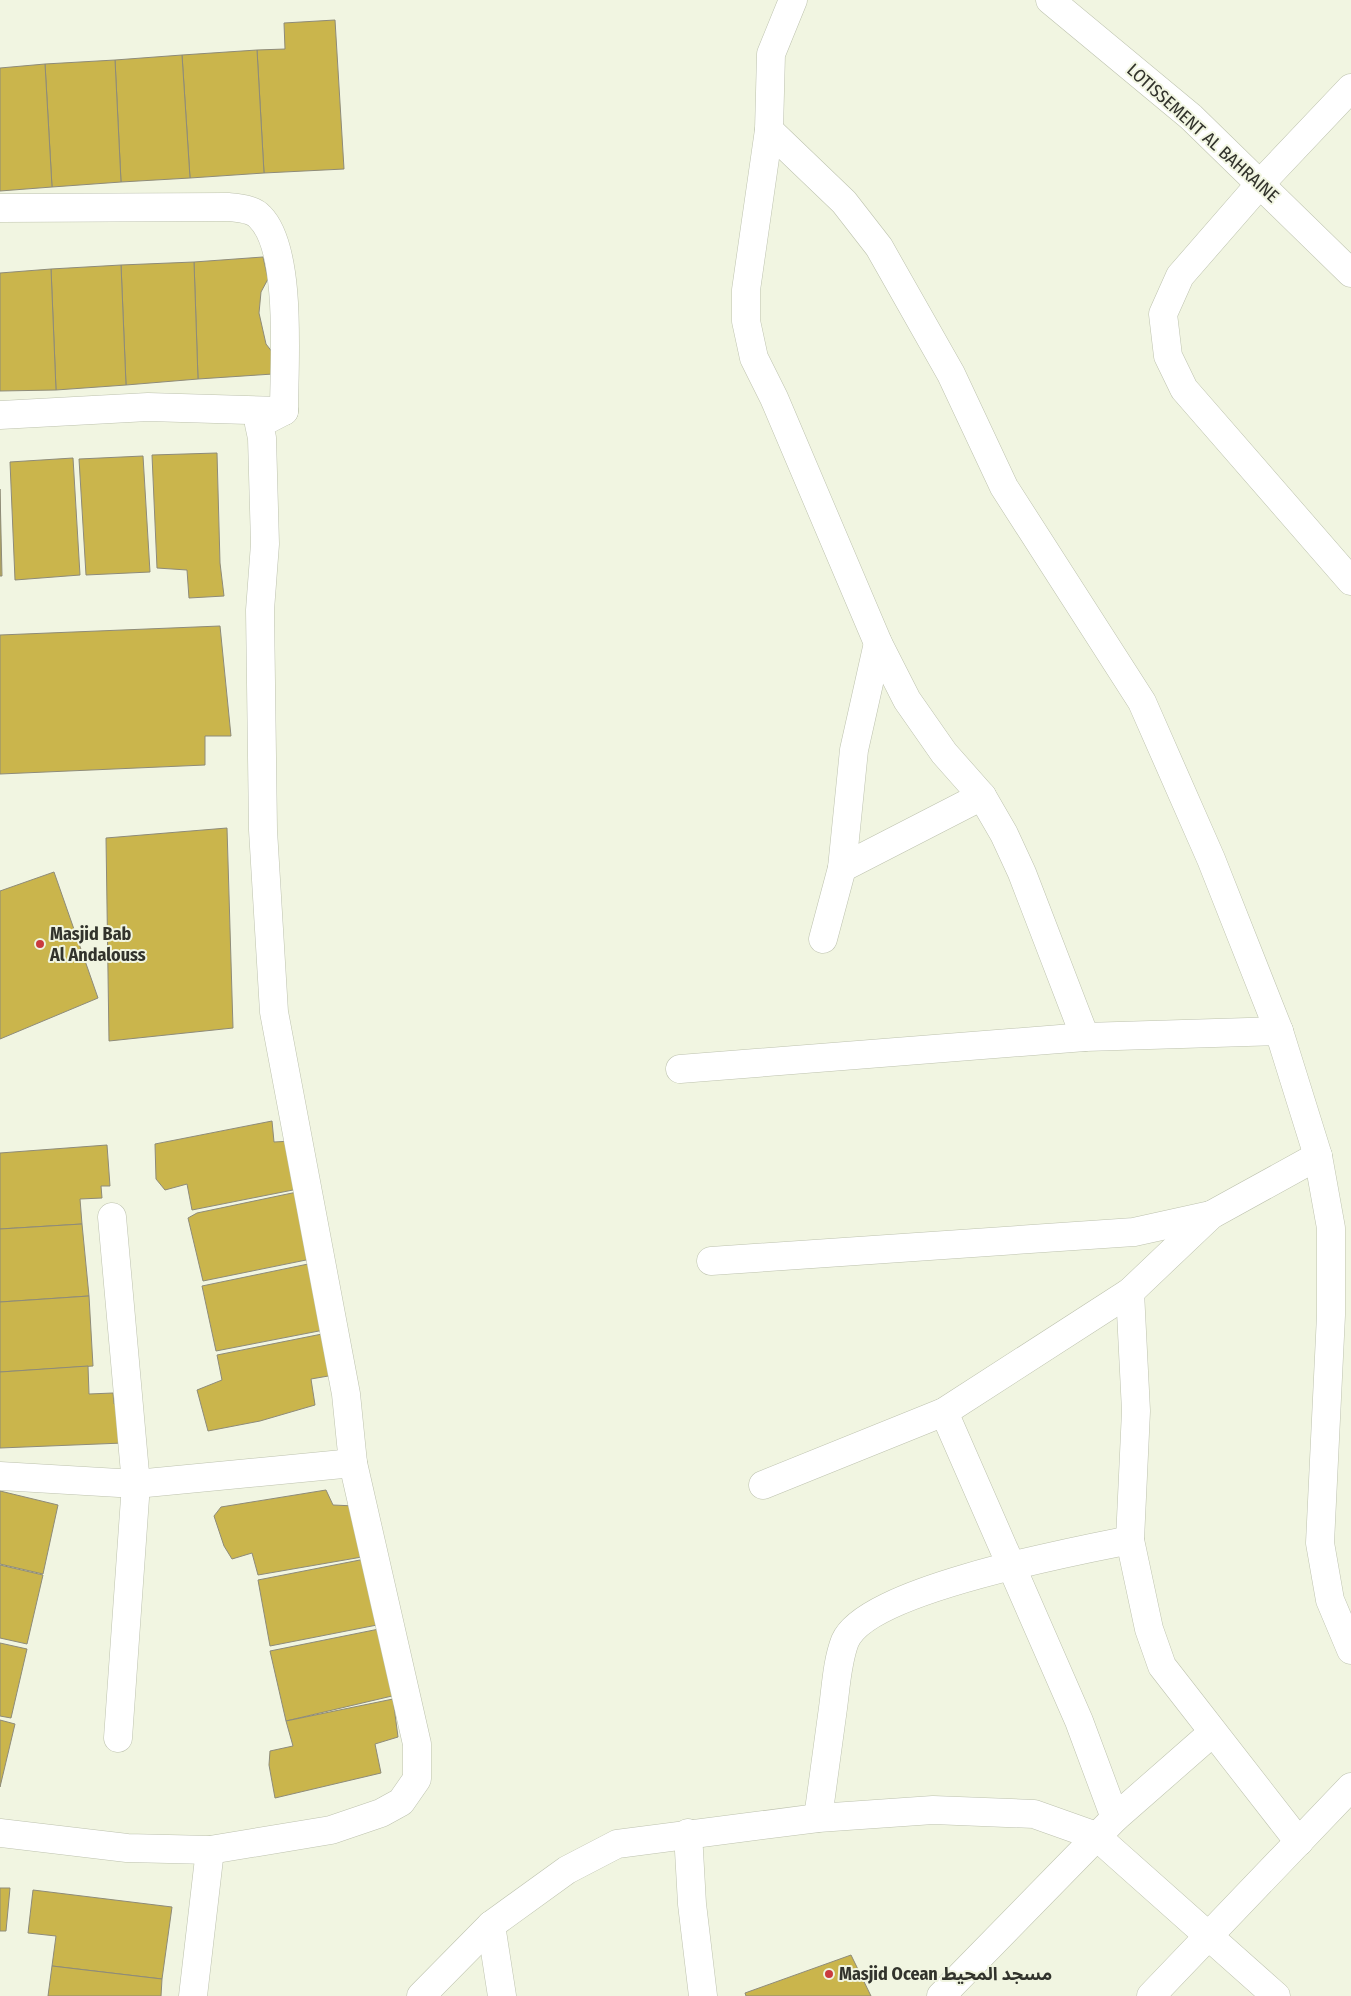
<svg xmlns="http://www.w3.org/2000/svg" width="1351" height="1996" font-family="'Fira Sans Condensed','Noto Sans Arabic',sans-serif">
  <style>
    .building { fill: #cab54c; stroke: #8e8b79 }
    .lines { fill: none; stroke-linecap: round; stroke-linejoin: round }
    .minor-casing { stroke: #bdc2ae; stroke-width: 29 }
    .tertiary-casing { stroke: #bdc2ae; stroke-width: 29 }
    .minor { stroke: #fff; stroke-width: 28 }
    .tertiary { stroke: #fff; stroke-width: 28 }
    .poi-dot { fill: #ca3b3e; stroke: #f1f5e1; stroke-width: 2 }
    .labels { text-anchor: middle; dominant-baseline: central; stroke-width: 4; stroke-linejoin: round; paint-order: stroke }
    .street-label { font-size: 18px; fill: #32332c; stroke: #f1f5e1 }
    .poi-label { font-size: 18px; font-weight: bold; fill: #32332c; stroke: #f1f5e1; text-anchor: start }
  </style>
  <rect width="100%" height="100%" fill="#f1f5e1"/>
  <g class="building">
    <path d="M335 20 344 169 264 173 257 50 285 49 284 23Z"/>
    <path d="M257 50 264 173 190 178 182 55Z"/>
    <path d="M182 55 190 178 121 182 115 60Z"/>
    <path d="M115 60 121 182 52 187 45 64Z"/>
    <path d="M45 64 52 187 0 191V68Z"/>
    <path d="M263 257 268 279 261 292 259 313 266 344 273 353V374L198 379 194 262Z"/>
    <path d="M194 262 198 379 126 385 121 265Z"/>
    <path d="M121 265 126 385 56 390 51 269Z"/>
    <path d="M51 269 56 390 0 391V273Z"/>
    <path d="M217 453 220 563 224 596 189 598 187 570 157 568 152 455Z"/>
    <path d="M143 456 150 572 86 575 79 459Z"/>
    <path d="M73 458 80 575 15 580 10 462Z"/>
    <path d="M0 489 2 576H0Z"/>
    <path d="M220 626 231 736H205V765L0 774V635Z"/>
    <path d="M227 828 233 1028 109 1041 106 838Z"/>
    <path d="M54 872 98 998 0 1039V891Z"/>
    <path d="M272 1121 274 1142 292 1141 298 1189 192 1210 187 1184 165 1190 156 1179 155 1144Z"/>
    <path d="M107 1145 110 1186H101L102 1198 80 1199 82 1224 0 1229V1153Z"/>
    <path d="M297 1192 311 1259 203 1281 188 1218 197 1213Z"/>
    <path d="M82 1224 89 1296 0 1302V1229Z"/>
    <path d="M313 1263 324 1330 216 1351 202 1286Z"/>
    <path d="M89 1296 93 1366 0 1372V1302Z"/>
    <path d="M327 1333 334 1375 311 1379 315 1405 260 1421 208 1431 197 1390 222 1380 217 1355Z"/>
    <path d="M88 1366 89 1394 113 1393 114 1404H119L123 1443 0 1448V1372Z"/>
    <path d="M326 1490 333 1505 355 1506 362 1557 258 1575 252 1553 232 1559 224 1546 214 1516 221 1507Z"/>
    <path d="M0 1491 58 1505 43 1574 0 1564Z"/>
    <path d="M365 1559 377 1625 270 1646 258 1580Z"/>
    <path d="M0 1565 43 1575 27 1644 0 1638Z"/>
    <path d="M379 1629 392 1696 286 1721 270 1651Z"/>
    <path d="M0 1643 27 1649 11 1718 0 1716Z"/>
    <path d="M393 1699 398 1737 375 1744 381 1773 275 1798 269 1765 270 1751 293 1746 286 1721Z"/>
    <path d="M0 1720 15 1724 0 1787Z"/>
    <path d="M0 1888H10L6 1931H0Z"/>
    <path d="M33 1890 172 1907 162 1979 52 1966 56 1936 28 1933Z"/>
    <path d="M851 1955 871 1996H746L745 1993Z"/>
    <path d="M52 1966 162 1979 161 1996H48Z"/>
  </g>
  <g class="lines">
    <defs>
      <g id="minor">
        <path d="M793 0 771 54 769 130 746 290V321L754 358 774 398 878 643 907 700 944 753 982 796 1004 834 1022 873 1085 1037"/>
        <path d="M1351 88 1260 184 1180 276 1163 314 1168 356 1184 389 1351 581"/>
        <path d="M769 130 844 202 879 247 951 374 1004 487 1142 702 1211 859 1279 1031 1318 1156 1331 1228V1315L1320 1543 1330 1600 1351 1650"/>
        <path d="M0 208 228 207C238 208 253 209 260 217 293 250 284 365 284 411"/>
        <path d="M0 415 148 407 282 411"/>
        <path d="M842 868 982 796"/>
        <path d="M823 939 842 868 854 750 878 643"/>
        <path d="M680 1069 1085 1037 1279 1031"/>
        <path d="M112 1217 136 1484 118 1738"/>
        <path d="M711 1261 1134 1232 1211 1215"/>
        <path d="M1130 1292 1136 1411 1130 1540 1149 1629 1162 1666 1299 1842"/>
        <path d="M944 1412 1079 1721 1115 1818"/>
        <path d="M0 1476 136 1484 353 1463"/>
        <path d="M763 1485 944 1412 1130 1292 1211 1215 1318 1156"/>
        <path d="M818 1818C823 1781 828 1745 833 1708 836 1686 837 1662 845 1641 867 1590 1075 1551 1130 1540"/>
        <path d="M0 1833 127 1848 210 1850 331 1830 381 1813 401 1802 417 1779V1744L353 1463 346 1394 274 1012 263 830 260 610 265 544 262 438 259 424 284 411"/>
        <path d="M688 1833 692 1904 703 1996"/>
        <path d="M491 1925 502 1996"/>
        <path d="M193 1996 210 1850"/>
        <path d="M421 1996 491 1925 567 1870 617 1844 818 1818 933 1810 1034 1814 1096 1836 1276 1996"/>
        <path d="M941 1996 1115 1818 1212 1733"/>
        <path d="M1151 1996 1351 1787"/>
      </g>
      <path id="tertiary" d="M1050 0 1191 117 1351 273"/>
    </defs>
    <use href="#minor" class="minor-casing"/>
    <use href="#tertiary" class="tertiary-casing"/>
    <use href="#minor" class="minor"/>
    <use href="#tertiary" class="tertiary"/>
  </g>
  <g class="poi-dot">
    <circle cx="40" cy="944" r="5"/>
    <circle cx="829" cy="1974" r="5"/>
  </g>
  <g class="labels">
    <g class="street-label">
      <text transform="translate(1203 133) rotate(42)">LOTISSEMENT AL BAHRAINE</text>
    </g>
    <g class="poi-label">
      <text x="50" y="934">Masjid Bab<tspan x="50" dy="21">Al Andalouss</tspan></text>
      <text x="839" y="1974">Masjid Ocean مسجد المحيط</text>
    </g>
  </g>
</svg>
